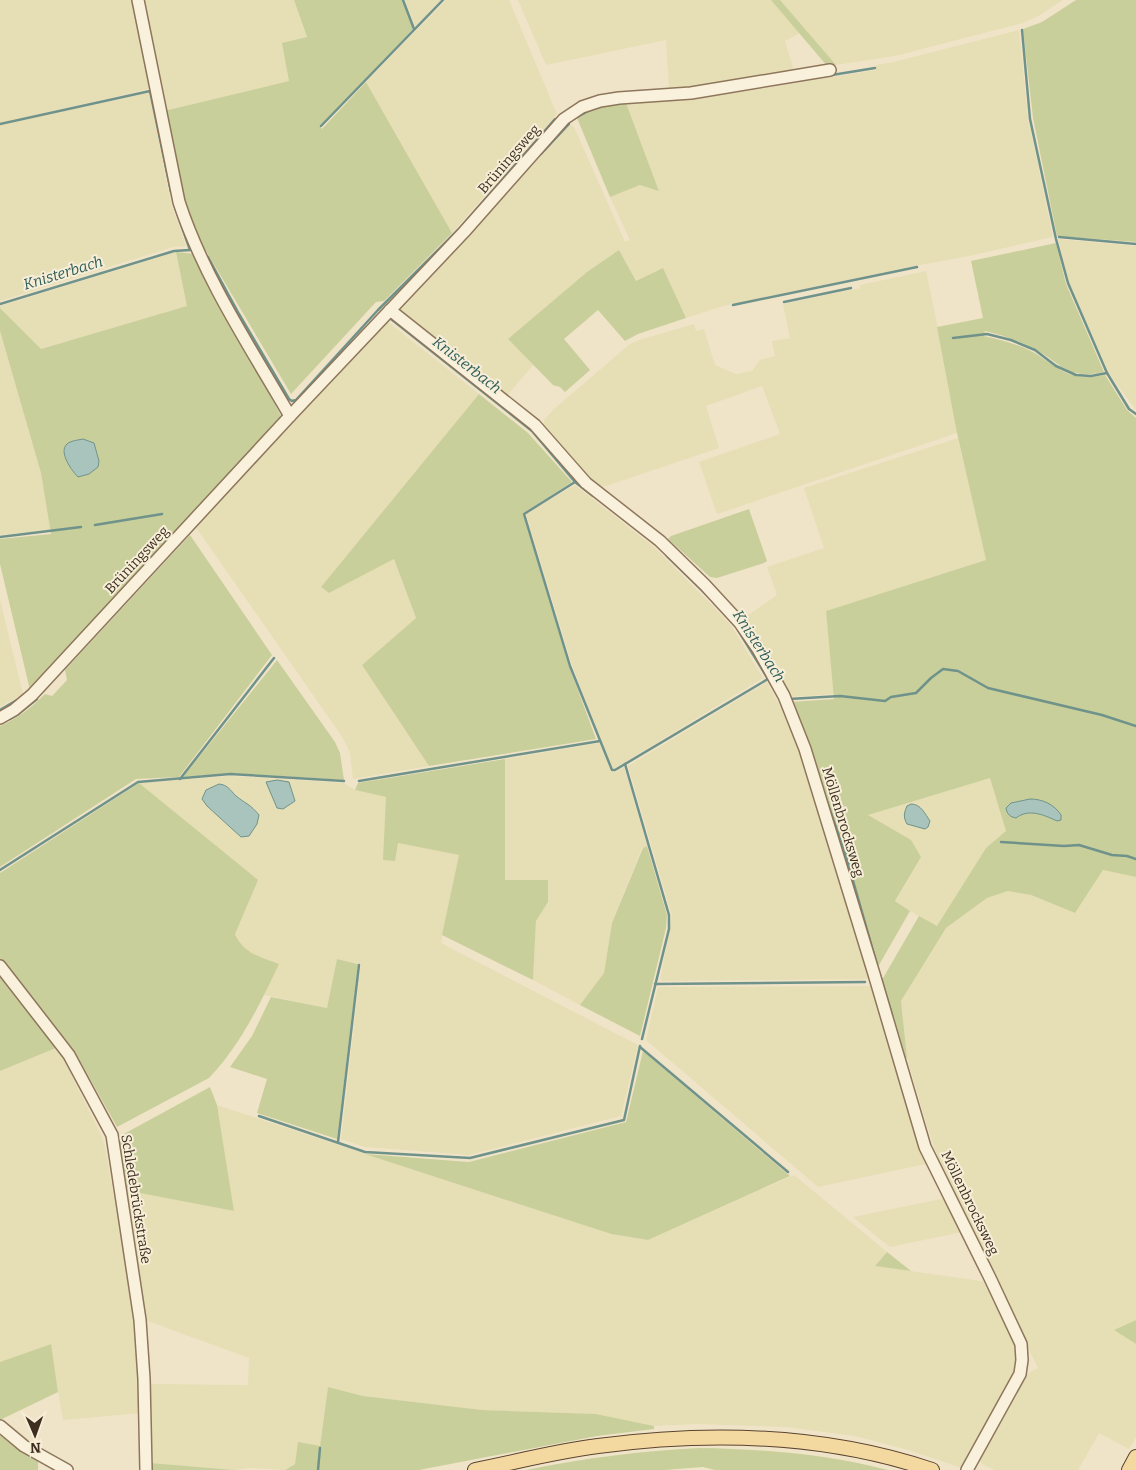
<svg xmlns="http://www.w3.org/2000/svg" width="1136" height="1470" font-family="Bitter,serif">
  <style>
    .farmland { fill: #e6deb5 }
    .green { fill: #c9cf9b }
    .water { fill: #a9c4bc; stroke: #6f938a }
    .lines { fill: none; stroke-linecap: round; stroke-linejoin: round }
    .stream { stroke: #6f938a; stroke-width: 2.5 }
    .minor-casing { stroke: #8d765c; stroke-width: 14 }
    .major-casing { stroke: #5b4430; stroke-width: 16 }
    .minor { stroke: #faf1dc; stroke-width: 11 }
    .major { stroke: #f3d9a0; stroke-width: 14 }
    .labels { text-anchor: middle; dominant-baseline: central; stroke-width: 4; stroke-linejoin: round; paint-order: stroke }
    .street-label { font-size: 14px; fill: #3d2e20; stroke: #f7eed8 }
    .water-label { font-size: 15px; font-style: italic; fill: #2f5d5a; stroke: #f7eed8 }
  </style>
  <rect width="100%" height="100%" fill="#f0e4c8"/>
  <g class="farmland">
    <path d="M0 0H133L149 89 0 123Z"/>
    <path d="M143 0H294L307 38 289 81 164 111Z"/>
    <path d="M405 0H441L415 27Z"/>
    <path d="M446 0H509L557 114 452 233 366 82Z"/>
    <path d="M518 0H771L800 33 785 41 794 71 669 90 666 40 546 65Z"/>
    <path d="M780 0H1063L1040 15 1023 23 895 56 836 65Z"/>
    <path d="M1019 30 1028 118 1053 237 969 256 909 267 723 306 686 318 663 268 636 281 619 250 587 272 508 339 533 365 506 397 398 311 570 125 574 127 625 242 630 240 610 197 640 185 659 190 626 103 691 100 876 70V65L894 62Z"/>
    <path d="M149 93 171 203 186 246 173 247 0 301V125Z"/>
    <path d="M1058 239 1136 246V410L1110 375 1069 283Z"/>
    <path d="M176 252 188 306 41 349 0 308V306Z"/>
    <path d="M926 271 948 376 957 433 717 514 699 462 780 434 762 386 706 406 719 448 606 486 597 487 543 429 544 420 554 409 630 344 639 340 694 324 696 331 704 329 715 365 736 374 752 371 760 360 775 356 772 341 790 338 783 304 860 288V285Z"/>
    <path d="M387 321 479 394 321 587 329 593 394 559 416 618 362 665 429 766 353 779 350 753 343 738 195 526Z"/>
    <path d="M0 331 41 473 51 530 0 535Z"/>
    <path d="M958 438 986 560 826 611 834 694 789 697 741 620 777 595 767 567 824 548 804 488Z"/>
    <path d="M575 485 654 547 713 606 732 627 763 678 615 768H612L572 665 526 514Z"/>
    <path d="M0 600 23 694 0 707Z"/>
    <path d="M767 682 786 717 799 750 838 867 871 979 660 981 672 916 628 766Z"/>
    <path d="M599 743 611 772H616L624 767 647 846 642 848 612 923 604 973 580 1005 533 980 536 921 548 902V880H505V759Z"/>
    <path d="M230 776 344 783 355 790 386 797 398 843 459 855 441 943 638 1045 621 1116 469 1155 365 1147 341 1139 361 964 337 959 327 1008 264 995 278 964 253 955 239 943 235 933 257 880 139 783Z"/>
    <path d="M990 778 1007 831 986 848 937 927 895 902 921 857 867 815Z"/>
    <path d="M1103 870 1136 877V1320L1114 1330 1136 1344V1437L1129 1449 1099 1433 1078 1470H995L982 1464 979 1458 1025 1375 1038 1368 942 1176H944L928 1129 907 1058 901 1001 946 928 987 898 1008 891 1031 895 1075 913Z"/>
    <path d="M873 986 914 1134 926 1164 818 1187 646 1040 658 987Z"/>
    <path d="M56 1048 63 1058 102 1137 105 1147 136 1324 141 1413 63 1420 50 1344 0 1362V1071Z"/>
    <path d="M217 1105 610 1234 648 1240 794 1175 887 1252 875 1266 988 1282 1017 1344 1016 1373 962 1468 908 1450 855 1436 786 1427 697 1424 654 1426 596 1414 482 1410 363 1396 328 1387 320 1446 285 1470 250 1468 235 1470 150 1463 149 1384 248 1385 249 1358 145 1320 124 1190 234 1211Z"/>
    <path d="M946 1198 962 1232 890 1247 853 1217Z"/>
  </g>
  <g class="green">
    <path d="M294 0H402L413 29 320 126 322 129 366 82 452 233 384 301 376 302 291 394 206 251 199 249 182 201 164 111 289 81 282 43 307 37Z"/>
    <path d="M771 0H780L836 65 828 67Z"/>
    <path d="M1076 0H1136V242L1057 236 1033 118 1023 29 1042 22Z"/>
    <path d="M626 103 659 191 640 185 610 197 577 118C595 108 605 104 626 103Z"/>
    <path d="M1056 243 1066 284 1104 372C1066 380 1062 363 1033 348 1017 340 1002 335 985 331L984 336C1001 340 1018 344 1033 352 1061 369 1069 382 1105 375L1127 410 1136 418V877L1103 870 1075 913 1031 895 1008 891 987 898 946 928 901 1001 907 1058 901 1060 879 985 919 916 937 926 986 848 1006 831 990 778 868 815 911 840 921 857 895 901 910 911 875 972 791 702 834 699 826 611 986 560 957 433 937 327 983 318 971 261Z"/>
    <path d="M619 250 636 281 663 268 686 318 638 334 625 341 598 310 564 339 590 370 565 392 560 387 553 385 508 339 587 272Z"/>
    <path d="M176 252 196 254 281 416 185 526 30 690 0 564V539L51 534 41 473 0 331V308L41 349 187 306Z"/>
    <path d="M479 394 528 433 572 482 523 513 569 666 596 739 429 766 362 665 416 618 394 559 329 593 321 587Z"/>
    <path d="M749 509 767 561 764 563 717 578 710 577 668 539 671 536Z"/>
    <path d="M190 535 272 655 179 777 136 779 0 867V726C18 718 31 708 45 694L52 696 67 680 65 670Z"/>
    <path d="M277 660 335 742 340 753 344 780 230 773 183 777Z"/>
    <path d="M505 759V880H548V902L536 921 533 980 442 935 459 855 398 843 395 861 383 860 386 797 355 790 358 783Z"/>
    <path d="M139 783 258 880 235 934C243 953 260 957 279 964 260 1004 240 1046 209 1078L117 1127 75 1052 0 958V873Z"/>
    <path d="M647 846 667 915 666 928 640 1036 580 1005 604 973 612 923 643 848Z"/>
    <path d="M337 959 358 964 337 1139 257 1113 267 1079 230 1067 252 1036 271 997 327 1008Z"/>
    <path d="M0 977 56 1048 0 1071Z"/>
    <path d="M643 1051 790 1176 648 1240 611 1234 365 1154 469 1162 626 1122Z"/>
    <path d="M210 1087 217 1105 234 1211 124 1190 119 1144 122 1135Z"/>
    <path d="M887 1252 911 1271 875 1266Z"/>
    <path d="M1136 1320V1344L1114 1330Z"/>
    <path d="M51 1344 58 1392 0 1420V1362Z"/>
    <path d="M328 1387 363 1396 482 1410 596 1414 654 1426V1429L597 1436 419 1470H285L295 1464 298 1442 320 1446Z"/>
    <path d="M0 1430 38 1458V1470H0Z"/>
    <path d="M700 1448C764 1449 826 1454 888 1470H715L703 1467 665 1470H526C584 1458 641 1451 700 1448Z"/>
    <path d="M150 1463 235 1470H150Z"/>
  </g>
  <g class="water">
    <path d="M83 439 94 443 99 461 98 467 89 474 78 477C72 471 58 452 67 444 70 441 78 440 83 439Z"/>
    <path d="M277 780 289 782 295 801 283 809 277 808 266 782Z"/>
    <path d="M219 784C228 785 230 790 236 796 246 804 250 804 259 815L257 824 249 836 241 837 207 806 202 799 206 790Z"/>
    <path d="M1030 799C1042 799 1054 804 1061 815V820L1057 821C1044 815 1029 808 1016 818 1010 817 1007 814 1006 808L1011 803Z"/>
    <path d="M911 804C921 804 925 814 930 821L928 827 925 829 907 824C903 817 904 813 907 806Z"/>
  </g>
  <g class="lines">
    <g class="stream">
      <path d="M403 0 414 29"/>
      <path d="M1022 30 1030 119 1056 239 1068 283 1107 373 1129 409 1136 414"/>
      <path d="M832 75 875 68"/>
      <path d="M579 116 590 110"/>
      <path d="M0 124 150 91 171 192"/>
      <path d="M321 126 443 0"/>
      <path d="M541 154 569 124"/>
      <path d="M175 207 190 250"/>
      <path d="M1059 237 1136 244"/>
      <path d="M205 255 208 257 239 314 289 399 292 401 296 400 378 310 460 228 555 119"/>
      <path d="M784 302 851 288"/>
      <path d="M0 304 174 251 190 250"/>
      <path d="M733 305 917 267"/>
      <path d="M391 319 532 431 575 482 593 496"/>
      <path d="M953 338 987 334 1011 340 1035 350 1056 366 1076 375 1091 376 1107 373"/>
      <path d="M575 482 524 514 570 666 612 770H615L768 679"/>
      <path d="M95 525 162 514"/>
      <path d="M0 537 81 527"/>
      <path d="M667 556 706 594"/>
      <path d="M738 630 773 687"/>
      <path d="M789 699 840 696 885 701 891 697 916 693 931 678 943 669 958 671 988 688 1102 715 1136 726"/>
      <path d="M0 710 17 700"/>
      <path d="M10 719 17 715 37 699"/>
      <path d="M625 764 669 915V929L642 1039"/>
      <path d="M180 779 274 658"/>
      <path d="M359 781 600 741"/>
      <path d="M826 799 846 856 877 965"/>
      <path d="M1001 842 1064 846 1079 845 1112 855 1127 856 1136 859"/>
      <path d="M0 870 138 782 230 774 344 781"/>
      <path d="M880 975 892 1015"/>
      <path d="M655 984 865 982"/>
      <path d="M640 1047 788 1172"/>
      <path d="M259 1116 365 1152 470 1158 624 1120 640 1046"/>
      <path d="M338 1142 359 965"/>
      <path d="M318 1470 320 1448"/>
    </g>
    <defs>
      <g id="minor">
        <path d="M138 0 179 202C204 278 250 347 290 416"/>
        <path d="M390 310 535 425 586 483 660 541 705 585 740 623 758 649 784 696 805 749 874 974 925 1147 990 1278 1021 1344 1022 1360 1020 1374 967 1470"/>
        <path d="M0 718 14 710 32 695 290 416 464 232 564 119 582 107 600 101 619 98 691 93 830 70"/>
        <path d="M0 966 69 1055 112 1135 140 1320 144 1379 146 1470"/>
        <path d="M0 1426 24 1446 67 1470"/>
      </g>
      <g id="major">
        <path d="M475 1470C516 1462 557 1451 598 1446 710 1431 825 1434 932 1470"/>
        <path d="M1129 1470 1136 1457"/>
      </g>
    </defs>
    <use href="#minor" class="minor-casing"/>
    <use href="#major" class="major-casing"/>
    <use href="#minor" class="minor"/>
    <use href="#major" class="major"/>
  </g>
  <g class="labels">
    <g class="street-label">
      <text transform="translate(509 159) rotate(-49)">Brüningsweg</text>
      <text transform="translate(137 560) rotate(-47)">Brüningsweg</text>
      <text transform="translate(843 822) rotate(73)">Möllenbrocksweg</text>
      <text transform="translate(136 1199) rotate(81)">Schledebrückstraße</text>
      <text transform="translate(970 1203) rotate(64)">Möllenbrocksweg</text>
    </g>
    <g class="water-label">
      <text transform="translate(63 273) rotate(-17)">Knisterbach</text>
      <text transform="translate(467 365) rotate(38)">Knisterbach</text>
      <text transform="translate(759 646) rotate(57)">Knisterbach</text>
    </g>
  </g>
  <g transform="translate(35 1435) rotate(178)" stroke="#f7eed8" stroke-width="4" paint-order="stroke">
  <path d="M0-4L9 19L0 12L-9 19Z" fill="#3d2e20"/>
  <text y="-8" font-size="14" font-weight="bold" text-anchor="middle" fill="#3d2e20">N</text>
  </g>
</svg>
